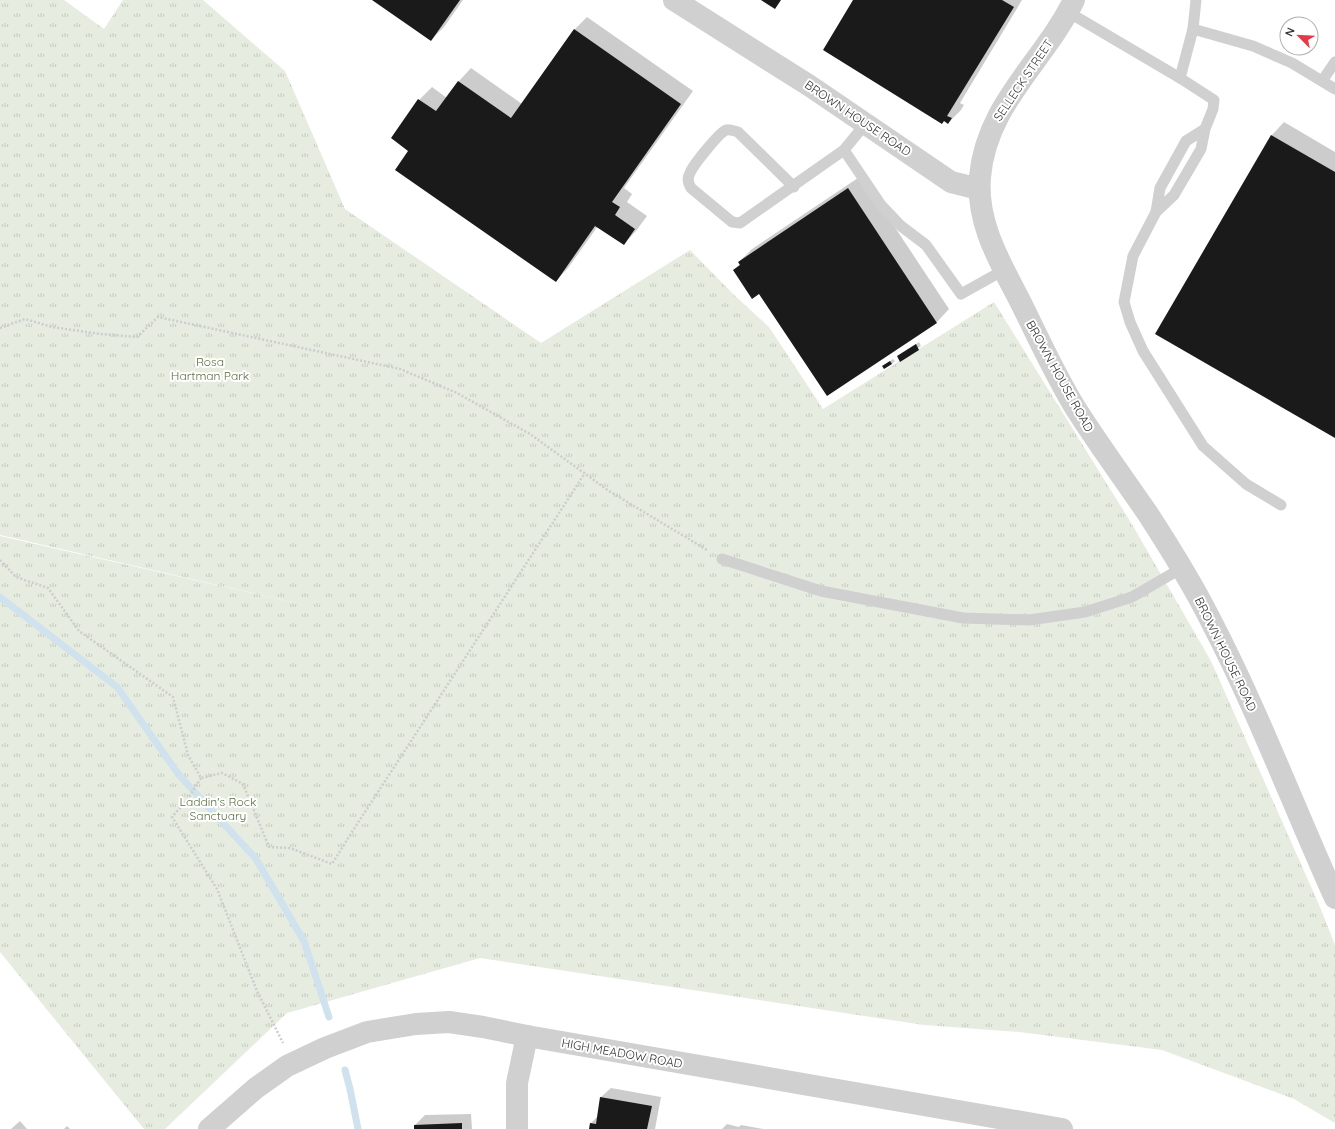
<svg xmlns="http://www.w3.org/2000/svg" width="1335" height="1129" font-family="Quicksand,sans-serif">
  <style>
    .park { fill: url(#park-tufts) }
    .shadow { fill: #0003 }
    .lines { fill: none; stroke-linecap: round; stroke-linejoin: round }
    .stream { stroke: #cfe2ee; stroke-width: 7 }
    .building { fill: #1a1a1a }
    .path { stroke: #cdcdcd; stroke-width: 2.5; stroke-dasharray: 2 2; stroke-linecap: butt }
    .service { stroke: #d0d0d0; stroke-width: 11 }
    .minor { stroke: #d0d0d0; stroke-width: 22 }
    .labels { text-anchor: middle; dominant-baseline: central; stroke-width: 4; stroke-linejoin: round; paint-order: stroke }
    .street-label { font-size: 12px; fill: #333; stroke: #fff }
    .park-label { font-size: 12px; fill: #56703f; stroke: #fff }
  </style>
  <defs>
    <pattern id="park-tufts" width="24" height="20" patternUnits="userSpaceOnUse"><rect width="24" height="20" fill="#e6ecdf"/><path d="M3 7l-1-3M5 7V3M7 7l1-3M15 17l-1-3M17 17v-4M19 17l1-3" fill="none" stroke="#c6cbc0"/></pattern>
  </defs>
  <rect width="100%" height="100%" fill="#fff"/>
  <path class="park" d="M0 0H64L104 29 123 0H203L285 71 345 209 541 343 690 250 733 294 769 327 823 409 994 302 1133 526 1211 661 1320 907 1335 945V1123L1294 1099 1162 1050 1019 1032 924 1025 480 958 287 1013 165 1129H144L0 952V536L358 617 0 535Z"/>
  <g class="shadow">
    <path d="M374 0H463L444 27 431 40Z"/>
    <path d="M854 0H1022L960 103 964 105 961 110 948 123Z"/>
    <path d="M587 17 693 91 624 188 632 194 627 202 647 216 636 231 624 244 598 226 568 268 556 281 410 150 419 100 432 87 447 98 459 81 471 68 522 104 574 30Z"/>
    <path d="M1284 122 1335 152V437L1157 333 1272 135Z"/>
    <path d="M861 176 949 309 937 322 827 394 760 293 734 270 740 264 739 262 752 249Z"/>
    <path d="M919 342 921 346 901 360 898 356Z"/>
    <path d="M893 359 895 361 892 364 883 366Z"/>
    <path d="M611 1088 661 1097 655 1129H590L591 1123 598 1116 601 1097Z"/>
    <path d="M471 1114 472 1129H415V1125L425 1115Z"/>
    <path d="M20 1121 27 1129H11Z"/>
    <path d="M727 1124 739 1127 741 1125 763 1129H722Z"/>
    <path d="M67 1126 70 1129H64Z"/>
  </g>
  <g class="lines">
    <g class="stream">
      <path d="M0 597 117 687 179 775 256 859 304 941 329 1017"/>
      <path d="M345 1070 350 1089 358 1129"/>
    </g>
  </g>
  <g class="building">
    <path d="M372 0H460L431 41Z"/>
    <path d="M761 0H781L775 9Z"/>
    <path d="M853 0H1002L1014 7 947 116 952 118 948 124 944 121 942 124 823 50Z"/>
    <path d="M574 29 681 104 612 202 620 207 615 215 635 229 624 245 595 226 556 282 395 170 408 151 391 138 418 99 436 111 458 81 511 118Z"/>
    <path d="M1271 135 1335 172V438L1155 334Z"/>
    <path d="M848 188 937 323 827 396 759 294 752 299 733 270 740 265 738 262Z"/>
    <path d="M916 344 919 350 900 362 897 356Z"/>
    <path d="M890 361 892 364 884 369 882 366Z"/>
    <path d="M600 1097 652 1106 647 1129H589L590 1123 596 1124Z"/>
    <path d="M462 1123V1129H414V1125Z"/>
  </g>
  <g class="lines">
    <g class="path">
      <path d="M0 328 25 319 52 327 101 334 137 337 158 317 400 369 457 393 530 434 609 491 707 550"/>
      <path d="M0 560 16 577 48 588 79 631 173 697 188 755 201 778 222 773 243 784 269 847 290 848 332 864 352 832 585 473"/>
      <path d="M201 778 187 800 172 817 217 889 257 991 283 1043"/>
    </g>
    <g class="service">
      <path d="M1068 12 1180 78 1214 100 1213 109 1205 129 1201 149 1174 195 1156 212 1160 188 1186 141 1205 129"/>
      <path d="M1193 29 1253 46 1292 63 1335 89"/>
      <path d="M1180 78 1193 29 1196 0"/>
      <path d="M1322 81 1335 62"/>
      <path d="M844 150 881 205 901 226 926 245 961 294 1004 270"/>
      <path d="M794 187 738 132C734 131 730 129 726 130 719 133 693 165 690 173 687 178 688 183 691 188L732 222 740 223 844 150 866 123"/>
      <path d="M1156 212 1133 256 1124 302 1130 322 1143 351 1203 446 1246 484 1281 505"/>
      <path d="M722 559 821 591 963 618 1029 620 1085 612 1132 597 1182 568"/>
    </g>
    <g class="minor">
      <path d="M674 0 810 86 951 182 979 189"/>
      <path d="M1074 0C1044 62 986 104 980 177 976 223 1000 262 1020 301 1038 337 1055 375 1076 409 1099 445 1124 479 1148 514 1170 548 1192 583 1210 619 1257 709 1293 805 1335 898"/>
      <path d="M209 1129 256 1088 287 1066 325 1048 367 1032 416 1024 449 1022 483 1027 527 1036 1062 1129"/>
      <path d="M517 1129V1083L527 1036"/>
    </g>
  </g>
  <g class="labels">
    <g class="street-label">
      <text transform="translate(1023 80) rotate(-56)">SELLECK STREET</text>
      <text transform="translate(858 118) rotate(34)">BROWN HOUSE ROAD</text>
      <text transform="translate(1060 376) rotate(61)">BROWN HOUSE ROAD</text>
      <text transform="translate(1226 654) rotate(64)">BROWN HOUSE ROAD</text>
      <text transform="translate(622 1053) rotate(10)">HIGH MEADOW ROAD</text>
    </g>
    <g class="park-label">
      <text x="210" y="361">Rosa<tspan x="210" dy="14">Hartman Park</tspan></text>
      <text x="218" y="801">Laddin's Rock<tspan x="218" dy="14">Sanctuary</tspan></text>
    </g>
  </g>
  <g transform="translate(1299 36) rotate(294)"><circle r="19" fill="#ffffff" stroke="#adadad"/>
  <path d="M0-3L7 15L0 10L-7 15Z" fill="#e63946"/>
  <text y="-6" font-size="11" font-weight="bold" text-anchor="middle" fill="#333333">N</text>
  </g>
</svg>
